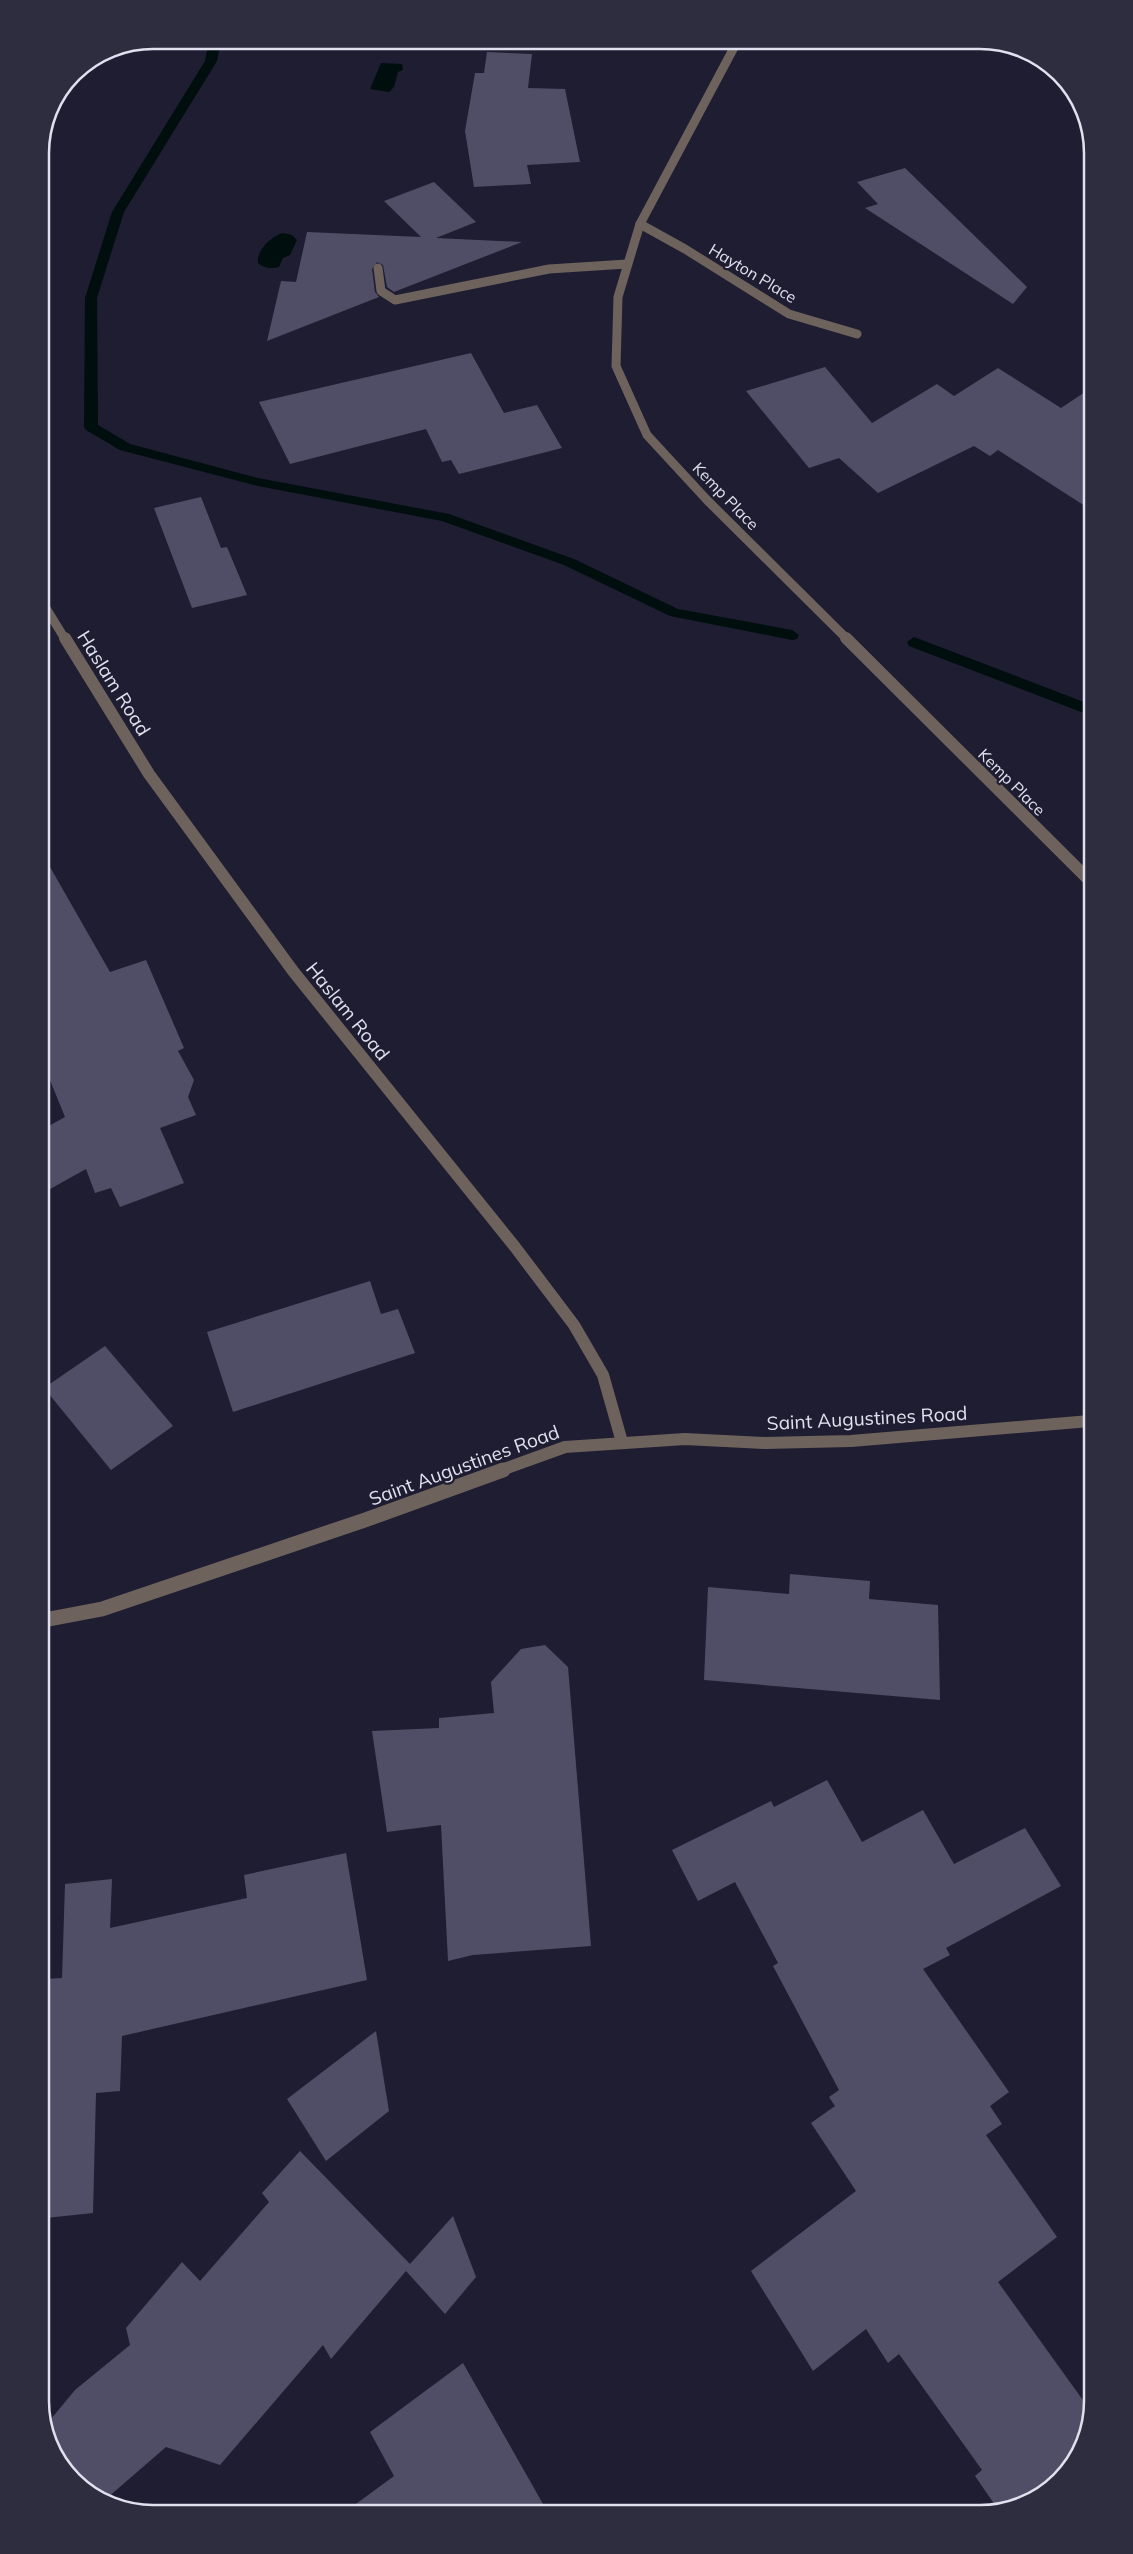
<svg xmlns="http://www.w3.org/2000/svg" width="1133" height="2554" font-family="Mulish,sans-serif">
  <style>
    .water { fill: #000e0e }
    .lines { fill: none; stroke-linecap: round; stroke-linejoin: round }
    .stream { fill: #000e0e; fill-rule: evenodd }
    .building { fill: #4f4e66 }
    .minor-far2 { stroke: #6e625d; stroke-width: 9 }
    .minor-far1 { stroke: #6e625d; stroke-width: 12 }
    .minor { stroke: #6e625d; stroke-width: 15 }
    .labels { text-anchor: middle; dominant-baseline: central; stroke-width: 4.5; stroke-linejoin: round; paint-order: stroke }
    .far-street-label { font-size: 16px; fill: #e0e0ee; stroke: #1e1d31 }
    .street-label { font-size: 19px; fill: #e0e0ee; stroke: #1e1d31 }
    .rim { fill: none; stroke: #e0e0ee; stroke-width: 2.5 }
  </style>
  <rect width="100%" height="100%" fill="#1e1d31"/>
  <g class="water">
    <path d="M381 63 402 64 403 70 398 72 394 87 389 92 370 89Z"/>
    <path d="M283 233 292 235 297 240 290 255 283 258 279 267C272 269 263 268 258 263 256 251 271 236 283 233Z"/>
  </g>
  <g class="lines">
    <g class="stream">
      <path d="M209 40H221L217 61 124 212 97 298 98 425 130 444 258 478 449 514 574 559 678 609 792 630 799 635 797 639 792 640 670 616 564 565 442 521 258 486 120 450 86 430 84 427 85 298 112 212 205 61Z"/>
      <path d="M914 637 1089 704V715L909 646 907 642Z"/>
    </g>
  </g>
  <g class="building">
    <path d="M487 52 532 54 528 88 565 89 580 162 527 165 531 184 474 187 465 131 475 73H484Z"/>
    <path d="M905 168 1027 287 1013 304 865 208 878 204 857 182Z"/>
    <path d="M434 182 476 222 436 238 522 242 394 292 387 287 383 265 377 262 372 269 375 292 379 297 267 341 281 281 296 282 307 232 421 237 384 201Z"/>
    <path d="M471 353 504 413 537 405 562 448 459 474 451 460 442 462 426 429 290 464 259 402Z"/>
    <path d="M825 367 872 423 937 384 954 396 998 368 1061 408 1088 390V508L998 450 990 456 974 446 878 493 839 458 809 468 746 391Z"/>
    <path d="M201 497 221 548 227 547 247 595 192 608 154 508Z"/>
    <path d="M42 853 110 972 146 960 184 1048 178 1051 194 1080 188 1097 196 1115 160 1128 184 1183 120 1207 111 1188 95 1193 86 1169 43 1193V1129L65 1117 43 1063Z"/>
    <path d="M370 1281 381 1314 398 1309 415 1353 233 1412 207 1332Z"/>
    <path d="M105 1346 173 1426 111 1470 44 1388Z"/>
    <path d="M790 1574 870 1581 869 1599 938 1605 940 1700 704 1680 708 1587 789 1594Z"/>
    <path d="M545 1645 568 1667 591 1946 473 1955 448 1961 441 1825 387 1832 372 1731 439 1728V1718L494 1713 491 1682 521 1649Z"/>
    <path d="M827 1780 862 1842 923 1810 954 1864 1025 1828 1061 1886 946 1948 950 1955 923 1969 1009 2092 990 2106 1002 2124 986 2135 1057 2237 998 2282 1090 2410 1074 2464 1017 2508H997L975 2476 982 2470 899 2354 888 2363 866 2329 813 2371 751 2271 856 2191 811 2123 835 2106 829 2097 839 2090 773 1966 778 1963 735 1882 698 1901 672 1850 771 1801 774 1807Z"/>
    <path d="M346 1853 367 1980 122 2036 120 2091 96 2093 93 2213 46 2218 45 1979 62 1978 65 1884 112 1879 110 1928 247 1898 244 1875Z"/>
    <path d="M376 2031 389 2111 326 2161 287 2099Z"/>
    <path d="M300 2151 410 2264 453 2216 476 2277 445 2314 406 2271 331 2359 323 2345 220 2465 166 2447 106 2499 84 2491 54 2449 46 2435V2425L75 2390 130 2345 126 2328 182 2262 200 2281 269 2202 262 2193Z"/>
    <path d="M463 2363 547 2511 345 2512 394 2476 370 2432Z"/>
  </g>
  <g class="lines">
    <g class="minor-far2">
      <path d="M738 40 640 224 618 297 616 366 647 435 707 500 847 639"/>
      <path d="M640 224 685 249 789 314 857 334"/>
      <path d="M378 268 381 291 395 300 549 269 627 264"/>
      <path d="M41 600 65 639"/>
    </g>
    <g class="minor-far1">
      <path d="M65 638 149 774 293 971 515 1247 574 1325 603 1375 622 1442"/>
      <path d="M846 638 1089 880"/>
      <path d="M499 1471 565 1447 685 1439 765 1443 851 1441 1090 1421"/>
    </g>
    <path class="minor" d="M44 1620 102 1609 365 1520 503 1470"/>
  </g>
  <g class="labels">
    <g class="far-street-label">
      <text transform="translate(753 273) rotate(31)">Hayton Place</text>
      <text transform="translate(726 496) rotate(46)">Kemp Place</text>
      <text transform="translate(1012 782) rotate(45)">Kemp Place</text>
    </g>
    <g class="street-label">
      <text transform="translate(114 683) rotate(58)">Haslam Road</text>
      <text transform="translate(348 1011) rotate(51)">Haslam Road</text>
      <text transform="translate(867 1418) rotate(-3)">Saint Augustines Road</text>
      <text transform="translate(464 1465) rotate(-20)">Saint Augustines Road</text>
    </g>
  </g>
  <path d="M0 0H1133V2554H0ZM153 49H980A104 104 0 0 1 1084 153V2401A104 104 0 0 1 980 2505H153A104 104 0 0 1 49 2401V153A104 104 0 0 1 153 49Z" fill="#2e2d40" fill-rule="evenodd"/>
  <path class="rim" d="M153 49H980A104 104 0 0 1 1084 153V2401A104 104 0 0 1 980 2505H153A104 104 0 0 1 49 2401V153A104 104 0 0 1 153 49Z"/>
</svg>
